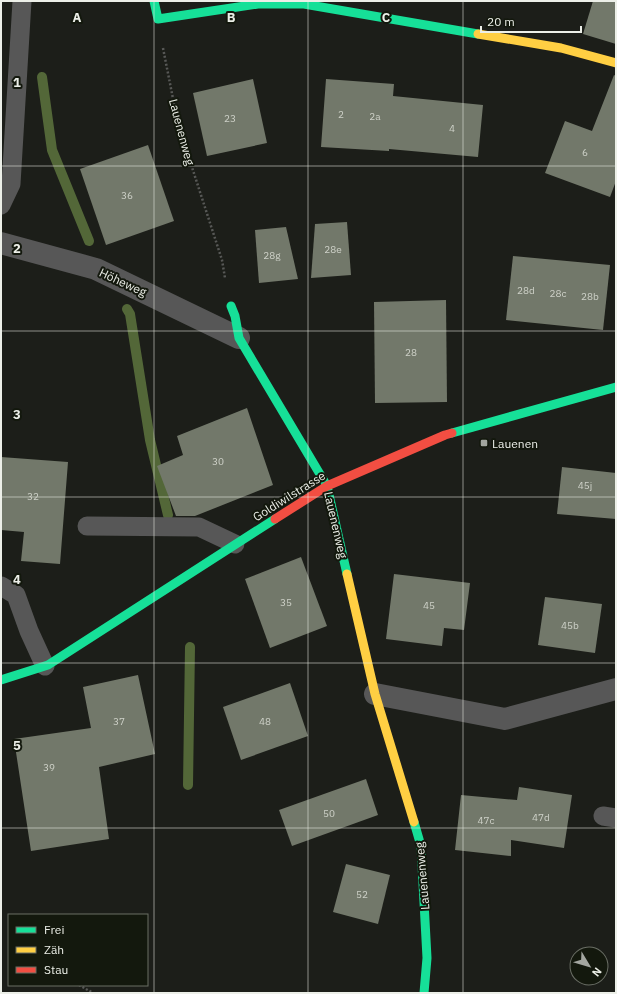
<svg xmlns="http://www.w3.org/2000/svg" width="617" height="994" font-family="'IBM Plex Sans',sans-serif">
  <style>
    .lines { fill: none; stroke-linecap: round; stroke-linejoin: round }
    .stream { stroke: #536738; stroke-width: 10 }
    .building { fill: #72786a }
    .path { stroke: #575856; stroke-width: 2.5; stroke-dasharray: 2 2; stroke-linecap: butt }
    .lane { stroke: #575757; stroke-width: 19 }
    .street { stroke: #575757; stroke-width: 22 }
    .fast { stroke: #16e098; stroke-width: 9 }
    .slow { stroke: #ffcf43; stroke-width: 9 }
    .jam { stroke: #f24e42; stroke-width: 9 }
    .grid { fill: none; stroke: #ecefe8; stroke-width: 1; stroke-opacity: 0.55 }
    .poi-dot { fill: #a3a6a0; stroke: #13180d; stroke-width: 1.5 }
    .labels { text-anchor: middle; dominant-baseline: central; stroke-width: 4; stroke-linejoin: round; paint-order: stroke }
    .number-label { font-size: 10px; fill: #ced1c8 }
    .street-label { font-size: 12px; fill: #ecefe8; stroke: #13180d }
    .poi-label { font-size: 12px; fill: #ecefe8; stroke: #13180d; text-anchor: start }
    .grid-label { font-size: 13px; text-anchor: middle; font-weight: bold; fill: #ecefe8; stroke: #13180d; stroke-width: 4; stroke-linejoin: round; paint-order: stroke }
  </style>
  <rect width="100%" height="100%" fill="#1c1e19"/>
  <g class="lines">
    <g class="stream">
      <path d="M42 77 52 150 89 241"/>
      <path d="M127 309 130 314 150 440 168 515"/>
      <path d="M188 785 190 647"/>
    </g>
  </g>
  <g class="building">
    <path d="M593 1H616V44L583 34Z"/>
    <path d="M614 75 616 76V181L610 197 545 173 565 121 592 131Z"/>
    <path d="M253 79 267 143 207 156 193 93Z"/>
    <path d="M326 79 394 84 393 96 483 105 478 157 389 149V151L321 147Z"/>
    <path d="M148 145 174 221 106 245 80 169Z"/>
    <path d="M347 222 351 275 311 278 315 224Z"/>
    <path d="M286 227 298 279 259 283 255 230Z"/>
    <path d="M513 256 610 265 603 330 506 320Z"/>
    <path d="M446 300 447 402 375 403 374 302Z"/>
    <path d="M247 408 273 485 195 516H176L157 466 183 455 177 436Z"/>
    <path d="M1 457 68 462 60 564 21 561 24 532 1 530Z"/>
    <path d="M562 467 616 473V519L557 514Z"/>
    <path d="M301 557 327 626 270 648 245 579Z"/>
    <path d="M394 574 470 583 464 630 444 628 442 646 386 639Z"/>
    <path d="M545 597 602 604 595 653 538 645Z"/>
    <path d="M138 675 155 754 99 767 109 839 31 851 14 739 91 728 83 687Z"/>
    <path d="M290 683 308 736 241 760 223 707Z"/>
    <path d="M366 779 378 815 292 846 279 810Z"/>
    <path d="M519 787 572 795 564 848 511 840V856L455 850 461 795 517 800Z"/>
    <path d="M346 864 390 875 378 924 333 912Z"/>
  </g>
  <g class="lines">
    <g class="path">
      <path d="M163 48 178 124 222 260 225 278"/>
      <path d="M79 985 93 993"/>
    </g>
    <g class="lane">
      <path d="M1 205 11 184 22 1"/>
      <path d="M87 526 199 527 235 544"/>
      <path d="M1 586 16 595 29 631 45 666"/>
      <path d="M603 816 616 818"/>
    </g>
    <g class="street">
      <path d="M1 243 96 269 239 338"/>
      <path d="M375 694 505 719 616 689"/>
    </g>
    <g class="fast">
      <path d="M154 1 158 19 258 4H304L478 34"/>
      <path d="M231 306 235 316 239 338 327 486 347 574"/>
      <path d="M452 433 616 387"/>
      <path d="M1 680 48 665 275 519"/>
      <path d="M414 822 421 846 427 958 424 993"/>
    </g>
    <g class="slow">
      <path d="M478 34 561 48 616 63"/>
      <path d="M347 574 375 694 414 822"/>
    </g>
    <path class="jam" d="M275 519 327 486 445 435 452 433"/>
  </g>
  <path class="grid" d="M154 1V993M308 1V993M463 1V993M1 166H616M1 331H616M1 497H616M1 663H616M1 828H616"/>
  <rect class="poi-dot" x="480" y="439" width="8" height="8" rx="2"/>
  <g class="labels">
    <g class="number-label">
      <text x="341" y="114">2</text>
      <text x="375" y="116">2a</text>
      <text x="230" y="118">23</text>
      <text x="452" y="128">4</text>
      <text x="585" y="152">6</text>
      <text x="127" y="195">36</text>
      <text x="333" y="249">28e</text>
      <text x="272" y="255">28g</text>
      <text x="526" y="290">28d</text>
      <text x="558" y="293">28c</text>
      <text x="590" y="296">28b</text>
      <text x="411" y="352">28</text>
      <text x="218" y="461">30</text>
      <text x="585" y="485">45j</text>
      <text x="33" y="496">32</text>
      <text x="286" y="602">35</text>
      <text x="429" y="605">45</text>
      <text x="570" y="625">45b</text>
      <text x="119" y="721">37</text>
      <text x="265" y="721">48</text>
      <text x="49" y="767">39</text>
      <text x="329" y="813">50</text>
      <text x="541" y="817">47d</text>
      <text x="486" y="820">47c</text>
      <text x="362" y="894">52</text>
    </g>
    <g class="street-label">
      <text transform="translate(182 132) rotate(75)">Lauenenweg</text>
      <text transform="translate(123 282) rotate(25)">Höheweg</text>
      <text transform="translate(289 496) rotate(-32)">Goldiwilstrasse</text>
      <text transform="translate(336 525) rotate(77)">Lauenenweg</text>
      <text transform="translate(422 876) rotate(-95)">Lauenenweg</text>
    </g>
    <g class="poi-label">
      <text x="492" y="443">Lauenen</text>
    </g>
  </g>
  <g class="grid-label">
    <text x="77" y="22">A</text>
    <text x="231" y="22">B</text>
    <text x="386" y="22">C</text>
    <text x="17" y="87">1</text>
    <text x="17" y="253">2</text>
    <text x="17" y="419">3</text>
    <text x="17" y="584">4</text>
    <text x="17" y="750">5</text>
  </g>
  <rect width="617" height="994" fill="none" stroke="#ecefe8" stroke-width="4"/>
  <rect x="8" y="914" width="140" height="72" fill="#13180d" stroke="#6a6e65"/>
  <rect x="16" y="927" width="20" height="6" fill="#16e098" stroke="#6a6e65"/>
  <text x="44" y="934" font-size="12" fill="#ecefe8">Frei</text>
  <rect x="16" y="947" width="20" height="6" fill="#ffcf43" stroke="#6a6e65"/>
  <text x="44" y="954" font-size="12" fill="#ecefe8">Zäh</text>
  <rect x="16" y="967" width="20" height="6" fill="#f24e42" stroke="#6a6e65"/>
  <text x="44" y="974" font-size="12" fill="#ecefe8">Stau</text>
  <g transform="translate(589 966) rotate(128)"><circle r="19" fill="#13180d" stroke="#6a6e65"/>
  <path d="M0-3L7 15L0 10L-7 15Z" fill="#a3a6a0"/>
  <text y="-6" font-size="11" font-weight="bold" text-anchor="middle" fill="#ecefe8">N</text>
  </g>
  <path d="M481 26v6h100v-6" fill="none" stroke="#ecefe8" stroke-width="2"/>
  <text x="487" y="26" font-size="12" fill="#ecefe8" stroke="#13180d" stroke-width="3" paint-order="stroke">20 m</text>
</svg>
